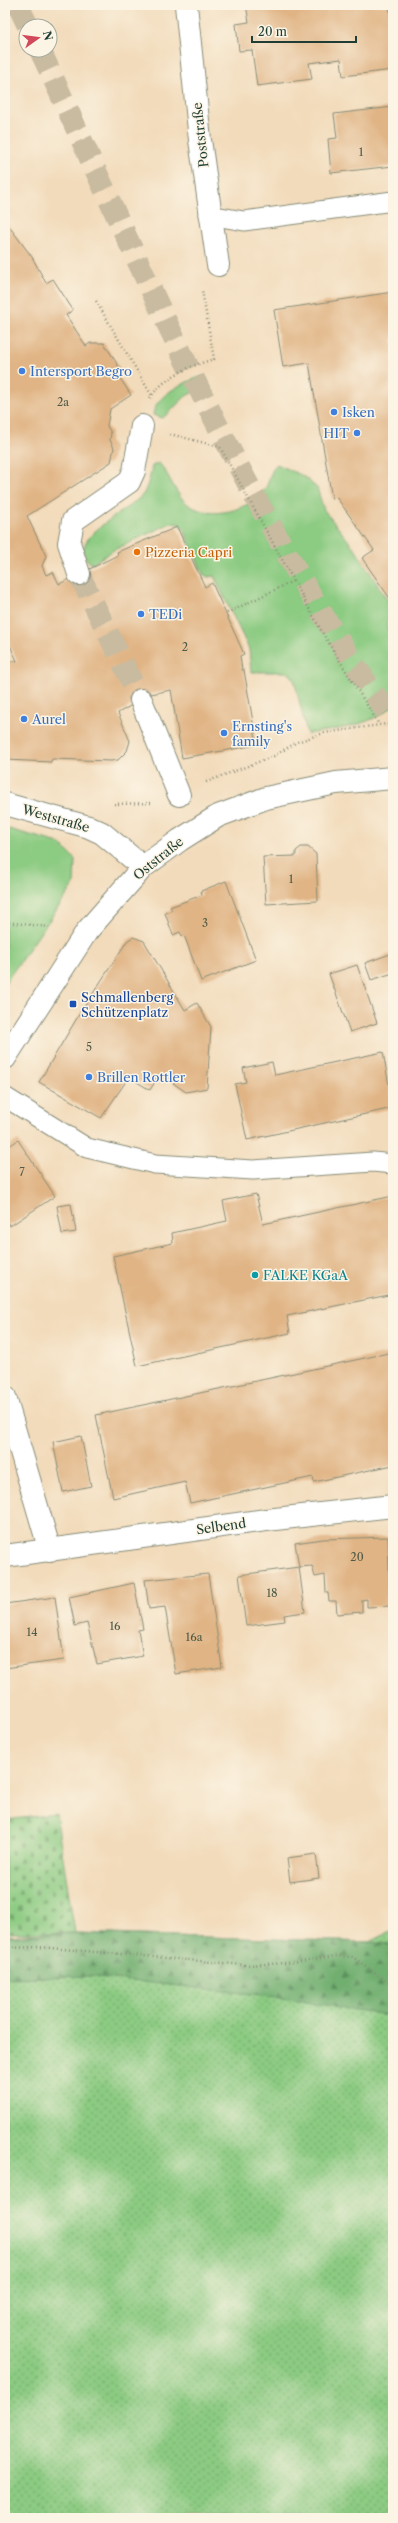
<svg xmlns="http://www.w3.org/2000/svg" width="398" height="2523" font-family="'Libre Caslon Text',serif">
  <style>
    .grass { fill: url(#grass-dots); stroke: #56845b }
    .forest { fill: url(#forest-firs); stroke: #487652 }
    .cemetery { fill: url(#cemetery-stones); stroke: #56845b }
    .park { fill: #8ccb82; stroke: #56845b }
    .building { fill: #e0b484 }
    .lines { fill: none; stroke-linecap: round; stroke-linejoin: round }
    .pedestrian-tunnel { stroke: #c8bba0; stroke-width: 22; stroke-dasharray: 22 11; stroke-linecap: butt }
    .primary-tunnel { stroke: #c8bba0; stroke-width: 22; stroke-dasharray: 22 11; stroke-linecap: butt }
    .service-casing { stroke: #888c78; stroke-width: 21 }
    .pedestrian-casing { stroke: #888c78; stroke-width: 24 }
    .minor-casing { stroke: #888c78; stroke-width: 24 }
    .path { stroke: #888c78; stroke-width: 2.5; stroke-dasharray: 1 3; stroke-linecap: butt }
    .service { stroke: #fff; stroke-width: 19 }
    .pedestrian { stroke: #fff; stroke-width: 22 }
    .minor { stroke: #fff; stroke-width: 22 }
    .shop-dot { fill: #3f7fe0; stroke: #fcf5e5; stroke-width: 1.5 }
    .food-dot { fill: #e8710a; stroke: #fcf5e5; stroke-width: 1.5 }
    .transit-dot { fill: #1a4fb4; stroke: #fcf5e5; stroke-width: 1.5 }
    .culture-dot { fill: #0f9aa8; stroke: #fcf5e5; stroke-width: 1.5 }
    .labels { text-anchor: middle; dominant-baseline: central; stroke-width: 3; stroke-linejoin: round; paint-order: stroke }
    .number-label { font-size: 11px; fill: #4f5b48 }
    .street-label { font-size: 13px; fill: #1f3d34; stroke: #fcf5e5 }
    .shop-label { font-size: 13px; fill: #366cbe; stroke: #fcf5e5; text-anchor: start }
    .food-label { font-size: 13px; fill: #c56008; stroke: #fcf5e5; text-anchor: start }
    .transit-label { font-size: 13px; fill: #164399; stroke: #fcf5e5; text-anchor: start }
    .culture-label { font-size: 13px; fill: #0d838f; stroke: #fcf5e5; text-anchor: start }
  </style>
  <defs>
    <pattern id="grass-dots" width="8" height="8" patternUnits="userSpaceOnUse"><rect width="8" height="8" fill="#8ccb82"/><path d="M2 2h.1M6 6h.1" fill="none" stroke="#72a66b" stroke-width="1.8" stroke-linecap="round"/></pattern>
    <pattern id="forest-firs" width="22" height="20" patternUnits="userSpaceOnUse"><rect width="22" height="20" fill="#71af70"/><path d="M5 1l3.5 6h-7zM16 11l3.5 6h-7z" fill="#5c905d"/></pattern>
    <pattern id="cemetery-stones" width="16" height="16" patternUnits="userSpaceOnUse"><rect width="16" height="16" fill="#8ccb82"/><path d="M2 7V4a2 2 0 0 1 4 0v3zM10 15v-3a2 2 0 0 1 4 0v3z" fill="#72a66b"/></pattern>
  </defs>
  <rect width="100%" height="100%" fill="#fcf5e5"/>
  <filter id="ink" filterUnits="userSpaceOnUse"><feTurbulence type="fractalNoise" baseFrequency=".025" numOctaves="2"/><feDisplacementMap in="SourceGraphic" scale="8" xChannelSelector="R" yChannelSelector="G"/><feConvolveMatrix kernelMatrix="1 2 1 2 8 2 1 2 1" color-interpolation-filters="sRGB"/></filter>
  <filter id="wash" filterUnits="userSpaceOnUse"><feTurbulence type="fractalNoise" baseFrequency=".012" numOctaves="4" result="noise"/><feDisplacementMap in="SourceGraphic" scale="16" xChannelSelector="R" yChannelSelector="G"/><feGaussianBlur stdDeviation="0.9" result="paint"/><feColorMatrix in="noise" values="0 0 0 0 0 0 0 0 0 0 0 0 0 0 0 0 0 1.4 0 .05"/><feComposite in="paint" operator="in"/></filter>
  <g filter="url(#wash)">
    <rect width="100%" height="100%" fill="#f2dbbb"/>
    <path class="grass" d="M393 1930V2518H5V1936L75 1933 369 1942Z"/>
    <path class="forest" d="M75 1933 369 1942 393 1945V2016L270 1996 87 1976 5 1978V1936Z"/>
    <path class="cemetery" d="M56 1814 75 1933H5V1820Z"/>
    <g class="park">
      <path d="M204 376 208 385 186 396 163 418 153 415C155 394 187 381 204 376Z"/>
      <path d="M159 463C169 474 173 489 184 501 206 521 243 513 262 493 270 485 269 471 277 464L303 476 317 488 324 510 355 549 393 609C388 621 382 625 393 637V705C370 727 336 729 307 734L294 679 291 675 286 672H251L249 649 214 576 208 577 203 574 184 530 179 524 171 523 114 550 92 564C58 541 135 508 144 493 148 485 151 474 152 466Z"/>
      <path d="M5 828 59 843 75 859 74 885 5 983Z"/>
    </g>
    <g id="blocks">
      <g class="building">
        <path d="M246 5H389L393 42V70L343 76 341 59 309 63 312 79 257 86 252 50 239 51 236 24 249 22Z"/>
        <path d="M393 107V166L331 173 328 139 337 138 334 114Z"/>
        <path d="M5 221 32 257 46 283 53 279 73 310 66 315 86 346 90 343H104L121 370 116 372 131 395 110 409 107 426 111 433 110 440 114 448 111 462 27 516 46 556 42 566 46 575 53 572 59 584 118 555 117 552 177 527 205 587 212 583 244 654 240 656 242 670H244L257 745 182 758 171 690 151 694 118 713 130 741 127 751 118 760 111 761 52 759 51 762 5 760 6 661H17L5 634Z"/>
        <path d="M393 292V603L362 558 374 550 337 498 332 499 309 363 283 367 274 310Z"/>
        <path d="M301 847H308L316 854 318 901 266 904 263 857 296 856V851Z"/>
        <path d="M226 881 256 960 201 981 184 935 182 936 180 932 173 935 165 913 172 910 170 907 202 895 201 891Z"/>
        <path d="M133 937 144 941 185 1010 197 1003 211 1027 207 1088 186 1092 160 1074 150 1090 129 1077 101 1118 39 1082 77 1018 127 941Z"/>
        <path d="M393 953V973L371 980 365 963Z"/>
        <path d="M357 965 377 1023 350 1032 329 974Z"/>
        <path d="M383 1052 393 1108 247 1140 235 1084 246 1082 243 1068 272 1062 275 1075Z"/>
        <path d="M18 1140 55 1196 10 1226 5 1219V1149Z"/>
        <path d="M256 1194 263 1224 393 1196V1294L287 1316 290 1333 137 1366 113 1256 173 1243 172 1233 227 1221 223 1201Z"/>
        <path d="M71 1204 76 1232 62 1234 57 1206Z"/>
        <path d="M393 1352V1465L314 1482 313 1477 190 1503 185 1482 113 1498 96 1415Z"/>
        <path d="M81 1436 91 1486 63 1492 53 1442Z"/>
        <path d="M388 1537 390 1606 367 1607V1599L362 1600V1612L337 1614 336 1601H329L328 1593H326L325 1575 315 1577 312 1566 299 1567 295 1543 323 1539Z"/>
        <path d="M299 1567 305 1612 284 1615 285 1621 246 1626 239 1575Z"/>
        <path d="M208 1574 222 1667 176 1674 165 1607 149 1609 145 1580Z"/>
        <path d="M134 1583 143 1629 138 1630 143 1656 97 1664 87 1623 75 1626 69 1597Z"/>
        <path d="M55 1597 64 1660 5 1668V1604Z"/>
        <path d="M316 1854 319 1878 290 1882 287 1858Z"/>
      </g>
    </g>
  </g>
  <g filter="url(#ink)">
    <use href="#blocks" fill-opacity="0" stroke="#888c78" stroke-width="1"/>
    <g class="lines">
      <path class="pedestrian-tunnel" d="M79 574 141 700"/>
      <g class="primary-tunnel">
        <path d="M18 5 28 26"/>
        <path d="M40 50C147 279 246 514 393 721"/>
      </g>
      <defs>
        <g id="service">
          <path d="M209 215 244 221 393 201"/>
          <path d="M5 1097 87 1148 155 1164 253 1170 373 1162 393 1164"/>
        </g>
        <g id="pedestrian">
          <path d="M79 574 69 543 73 521 129 482 134 471 142 426"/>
          <path d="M141 700 179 795"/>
        </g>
        <g id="minor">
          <path d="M186 5 200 140 218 265"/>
          <path d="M5 804 89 827 102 833 143 867"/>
          <path d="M5 1058 87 931 143 867 180 840 218 816 266 798 336 783 393 778"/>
          <path d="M5 1397 50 1551"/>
          <path d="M5 1556 266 1520 393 1506"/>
        </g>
      </defs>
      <use href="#service" class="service-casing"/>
      <use href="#pedestrian" class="pedestrian-casing"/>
      <use href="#minor" class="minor-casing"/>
      <g class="path">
        <path d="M96 301 152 396"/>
        <path d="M150 398C165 376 190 366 214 359L202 290"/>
        <path d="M170 434 220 447 322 632 378 723"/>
        <path d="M227 613 293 581"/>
        <path d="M206 782 274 756 297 742 324 733 393 723"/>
        <path d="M114 804 151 803"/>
        <path d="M5 922 49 927"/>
        <path d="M5 1948 39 1947 246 1965 287 1963 336 1956 353 1957 393 1986"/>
      </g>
      <use href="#service" class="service"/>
      <use href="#pedestrian" class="pedestrian"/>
      <use href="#minor" class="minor"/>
    </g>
  </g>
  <g class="shop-dot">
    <circle cx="22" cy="371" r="4"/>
    <circle cx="334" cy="412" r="4"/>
    <circle cx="357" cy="433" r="4"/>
    <circle cx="141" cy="614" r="4"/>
    <circle cx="24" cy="719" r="4"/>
    <circle cx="224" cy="733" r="4"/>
    <circle cx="89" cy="1077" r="4"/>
  </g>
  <circle class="food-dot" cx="137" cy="552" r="4"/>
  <rect class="transit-dot" x="69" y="1000" width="8" height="8" rx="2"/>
  <circle class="culture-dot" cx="255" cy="1275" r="4"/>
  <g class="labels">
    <g class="number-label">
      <text x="361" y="152">1</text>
      <text x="63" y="402">2a</text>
      <text x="185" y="647">2</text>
      <text x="291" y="879">1</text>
      <text x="205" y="923">3</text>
      <text x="89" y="1047">5</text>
      <text x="22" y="1172">7</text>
      <text x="357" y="1557">20</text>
      <text x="272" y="1593">18</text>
      <text x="115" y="1626">16</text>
      <text x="32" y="1632">14</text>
      <text x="194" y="1637">16a</text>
    </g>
    <g class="street-label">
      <text transform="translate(200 135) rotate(-96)">Poststraße</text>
      <text transform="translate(56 818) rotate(16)">Weststraße</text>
      <text transform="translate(158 858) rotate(-39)">Oststraße</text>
      <text transform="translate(221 1526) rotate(-8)">Selbend</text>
    </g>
    <g class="shop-label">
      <text x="30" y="371">Intersport Begro</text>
      <text x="342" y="412">Isken</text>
      <text x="349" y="433" text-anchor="end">HIT</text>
      <text x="149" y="614">TEDi</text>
      <text x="32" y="719">Aurel</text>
      <text x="232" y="726">Ernsting's<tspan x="232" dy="15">family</tspan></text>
      <text x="97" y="1077">Brillen Rottler</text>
    </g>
    <g class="food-label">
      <text x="145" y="552">Pizzeria Capri</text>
    </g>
    <g class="transit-label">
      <text x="81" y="997">Schmallenberg<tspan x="81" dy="15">Schützenplatz</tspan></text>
    </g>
    <g class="culture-label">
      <text x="263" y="1275">FALKE KGaA</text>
    </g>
  </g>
  <rect width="398" height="2523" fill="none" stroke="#fcf5e5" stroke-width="20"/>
  <g transform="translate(38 38) rotate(76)"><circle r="19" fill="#fcf5e5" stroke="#a4ab9e"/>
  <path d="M0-3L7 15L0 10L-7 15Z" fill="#d1495b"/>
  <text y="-6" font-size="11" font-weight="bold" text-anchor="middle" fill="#1f3d34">N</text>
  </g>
  <path d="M252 36v6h104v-6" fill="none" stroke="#1f3d34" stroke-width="2"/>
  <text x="258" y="36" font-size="12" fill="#1f3d34" stroke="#fcf5e5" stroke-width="3" paint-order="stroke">20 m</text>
</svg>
